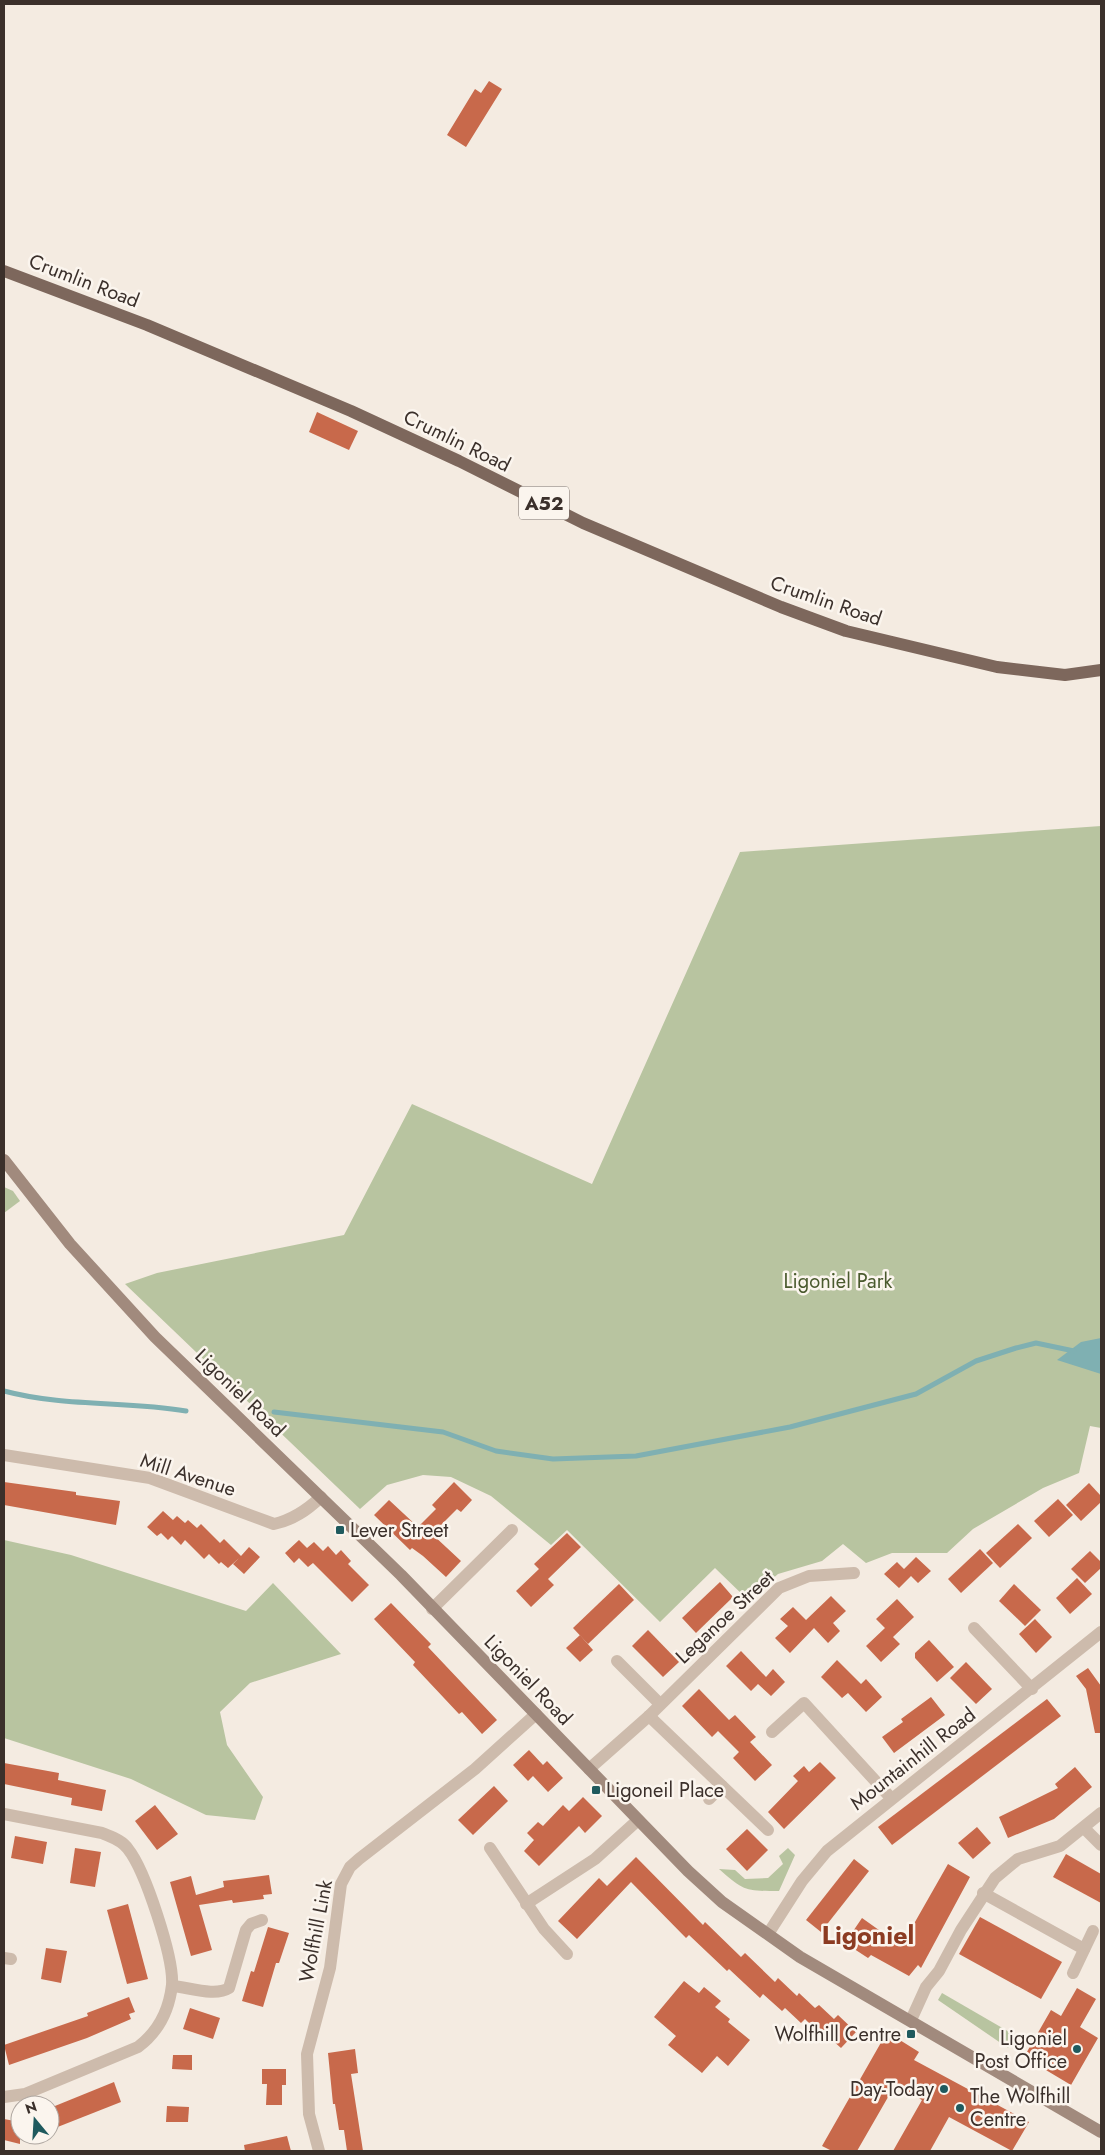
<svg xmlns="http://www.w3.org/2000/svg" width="1105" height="2155" font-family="Jost,sans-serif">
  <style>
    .green { fill: #b8c4a0 }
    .water { fill: #7fb0b2 }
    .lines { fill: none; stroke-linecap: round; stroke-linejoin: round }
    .stream { stroke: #7fb0b2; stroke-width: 5 }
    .building { fill: #c8694b }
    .street { stroke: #cdbbac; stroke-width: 12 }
    .secondary { stroke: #a18a7d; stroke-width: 12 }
    .primary { stroke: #7d675c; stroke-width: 12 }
    .poi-dot { fill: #1f5a5e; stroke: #fbf5ee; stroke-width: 2 }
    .labels { text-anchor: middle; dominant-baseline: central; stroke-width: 5; stroke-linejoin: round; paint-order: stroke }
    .shield { fill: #fbf5ee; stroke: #756b66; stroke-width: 1 }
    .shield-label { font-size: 19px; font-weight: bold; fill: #3b302b }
    .street-label { font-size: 20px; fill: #3b302b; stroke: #fbf5ee }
    .park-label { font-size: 20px; fill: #4a5a2e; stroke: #fbf5ee }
    .poi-label { font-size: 20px; fill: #3b302b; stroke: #fbf5ee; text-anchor: start }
    .district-label { font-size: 25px; font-weight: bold; fill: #8c3b22; stroke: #fbf5ee }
  </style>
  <rect width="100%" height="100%" fill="#f4ebe1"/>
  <g class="green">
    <path d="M1101 826V1428L1090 1426 1079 1473 1043 1488 973 1529 947 1553H892L866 1563 843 1544 822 1561 778 1574 748 1600 715 1568 660 1622 567 1530 551 1545 491 1496 451 1477 423 1475 387 1485 360 1509 125 1284 157 1273 344 1235 412 1104 592 1184 740 852Z"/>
    <path d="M4 1187 13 1191 20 1201 4 1213Z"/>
    <path d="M4 1540 71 1555 246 1611 273 1583 341 1654 250 1683 220 1712 227 1745 263 1797 255 1820 206 1815 131 1779 4 1738Z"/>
    <path d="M788 1848 795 1855 779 1891C745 1891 744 1891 719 1869L735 1870 745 1879 768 1878 783 1864 779 1856Z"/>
    <path d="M942 1993 1018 2037 1008 2048 938 2000Z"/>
  </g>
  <path class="water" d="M1101 1338V1374L1057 1360 1081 1342Z"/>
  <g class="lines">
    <g class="stream">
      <path d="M4 1391C64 1407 125 1401 186 1411"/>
      <path d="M274 1412 443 1432 496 1451 553 1459 636 1456 790 1427 916 1394 976 1361 1016 1348 1036 1343 1074 1351"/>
    </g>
  </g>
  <g class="building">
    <path d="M489 81 502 89 466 147 447 135 475 89 481 93Z"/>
    <path d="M317 412 358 431 349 450 309 432Z"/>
    <path d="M4 1482 76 1492V1495L120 1501 116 1525 4 1505Z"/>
    <path d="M454 1482 472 1500 461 1512 457 1509 432 1534 461 1561 446 1577 423 1556 412 1548 410 1550 374 1515 389 1500 418 1527 436 1509 432 1505Z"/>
    <path d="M1089 1483 1101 1496V1502L1081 1521 1066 1505Z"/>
    <path d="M1058 1499 1073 1515 1049 1537 1034 1521Z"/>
    <path d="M163 1511 173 1520 177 1516 185 1523 188 1520 197 1528 201 1524 220 1543 224 1539 241 1556 249 1547 260 1557 244 1574 233 1564 239 1558 228 1568 221 1562 219 1564 209 1554 204 1559 185 1540 181 1545 172 1536 168 1540 161 1533 157 1536 147 1527Z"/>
    <path d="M1018 1524 1032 1538 1000 1568 986 1553Z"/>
    <path d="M567 1533 581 1547 548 1579 554 1585 531 1607 516 1591 539 1569 534 1564Z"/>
    <path d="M299 1540 307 1548 314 1542 323 1551 328 1546 336 1555 341 1550 351 1561 348 1564 369 1585 352 1602 313 1563 308 1567 299 1558 294 1563 285 1553Z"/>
    <path d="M980 1549 993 1563 961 1593 948 1579Z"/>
    <path d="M1090 1551 1101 1562V1568L1085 1583 1071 1569Z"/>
    <path d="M916 1557 931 1571 918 1583 911 1576 899 1588 884 1574 897 1562 904 1569Z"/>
    <path d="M1077 1578 1092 1594 1070 1614 1056 1598Z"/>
    <path d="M720 1582 733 1597 696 1633 682 1618Z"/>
    <path d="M619 1584 634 1600 588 1644 573 1628Z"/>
    <path d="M1014 1584 1041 1610 1025 1626 999 1601Z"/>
    <path d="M831 1596 846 1611 833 1623 840 1631 828 1643 814 1628 790 1653 775 1638 788 1626 780 1619 793 1607 812 1626 806 1620Z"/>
    <path d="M897 1599 914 1617 893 1637 888 1632 900 1644 881 1662 866 1646 885 1628 876 1619Z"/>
    <path d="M391 1603 431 1644 428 1647 497 1720 482 1734 462 1712 459 1714 413 1665 415 1662 374 1619Z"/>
    <path d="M1035 1619 1052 1637 1036 1653 1019 1634Z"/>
    <path d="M648 1630 679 1662 663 1677 632 1646Z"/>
    <path d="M580 1635 593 1650 580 1662 566 1648Z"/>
    <path d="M929 1640 954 1667 937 1682 915 1658V1653Z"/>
    <path d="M741 1651 766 1677 773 1669 785 1682 771 1696 758 1684 751 1691 726 1666Z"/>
    <path d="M837 1660 861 1684 866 1679 882 1697 866 1712 848 1693 842 1698 821 1677Z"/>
    <path d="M966 1662 992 1689 976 1704 950 1678Z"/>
    <path d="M1088 1668 1101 1686V1733H1095L1086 1689 1076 1676Z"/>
    <path d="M699 1689 729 1720 735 1715 756 1737 750 1742 772 1765 755 1781 733 1758 739 1752 718 1731 712 1737 682 1706Z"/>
    <path d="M931 1697 945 1715 894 1753 882 1737 903 1722 901 1719Z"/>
    <path d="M1047 1699 1061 1716 892 1845 878 1827Z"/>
    <path d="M529 1750 543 1765 547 1761 563 1778 548 1792 533 1776 528 1781 513 1765Z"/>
    <path d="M820 1762 836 1778 784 1829 768 1812 798 1781 793 1776 804 1766 809 1772Z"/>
    <path d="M4 1763 59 1773 58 1780 106 1790 102 1811 71 1805 72 1798 4 1784Z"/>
    <path d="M1075 1767 1092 1787 1054 1819 1008 1838 999 1817 1058 1788 1055 1784Z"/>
    <path d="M494 1786 508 1801 473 1835 458 1820Z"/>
    <path d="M583 1797 602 1816 585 1833 579 1826 539 1866 524 1851 534 1840 527 1833 538 1822 543 1826 563 1805 569 1811Z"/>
    <path d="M155 1805 178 1834 157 1850 135 1821Z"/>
    <path d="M977 1827 991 1843 973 1859 958 1843Z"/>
    <path d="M747 1829 768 1850 747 1871 726 1849Z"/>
    <path d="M15 1836 47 1842 43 1864 11 1858Z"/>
    <path d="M75 1848 101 1852 95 1887 70 1883Z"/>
    <path d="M1066 1854 1101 1874V1903L1053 1877Z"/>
    <path d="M636 1857 703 1925 705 1922 741 1957 745 1953 775 1982 778 1978 797 1996 799 1993 815 2008 819 2005 834 2019 838 2015 856 2032 841 2048 823 2032 820 2034 805 2019 801 2023 785 2008 782 2011 763 1994 760 1998 729 1969 727 1971 689 1935 686 1938 631 1882 577 1939 558 1921 599 1878 607 1886Z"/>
    <path d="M854 1859 869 1871 821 1932 806 1920Z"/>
    <path d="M948 1864 970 1877 921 1968 918 1965 909 1976 871 1955 868 1958 845 1943 862 1918 893 1940 898 1931 907 1936Z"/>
    <path d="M269 1875 272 1894 263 1895 264 1899 233 1903 232 1900 199 1905 212 1950 191 1956 170 1882 191 1876 196 1895 224 1887 223 1881Z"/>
    <path d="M128 1904 148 1979 127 1984 107 1910Z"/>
    <path d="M980 1917 1062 1962 1041 1999 959 1954Z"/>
    <path d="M268 1927 289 1933 279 1963H276L263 2007 242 2001 251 1971 254 1972Z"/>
    <path d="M46 1948 67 1951 61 1983 41 1979Z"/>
    <path d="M684 1981 699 1993 704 1987 721 2001 715 2007 730 2019 728 2022 750 2040 728 2066 717 2056 702 2073 668 2045 676 2036 654 2017Z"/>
    <path d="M1077 1988 1096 1999 1080 2027 1098 2038 1071 2085 1024 2057 1051 2010 1061 2016Z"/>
    <path d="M129 1997 135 2012 129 2014 131 2019 87 2038 9 2065 4 2045 88 2016 87 2013Z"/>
    <path d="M190 2008 220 2018 213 2039 183 2029Z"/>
    <path d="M887 2032 919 2052 914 2060 1029 2122 1012 2151 949 2117 930 2151H893L922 2100 895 2085 857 2151H832L822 2146Z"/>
    <path d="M355 2049 358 2073 351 2074 363 2151H347L344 2130H339L335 2104H333L328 2053Z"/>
    <path d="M173 2055H192V2070L172 2069Z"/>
    <path d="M262 2069H286V2085H282V2105H266L267 2084H262Z"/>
    <path d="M114 2082 121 2102 50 2130V2108Z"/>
    <path d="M167 2106 189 2107 188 2122H166Z"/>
    <path d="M4 2119 20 2122V2144L4 2140Z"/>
    <path d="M287 2136 291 2151H245L244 2145Z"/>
  </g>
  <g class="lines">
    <g class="street">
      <path d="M4 1455 150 1478 274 1524C293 1520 307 1510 321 1497"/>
      <path d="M432 1609 512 1530"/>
      <path d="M974 1628 1032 1689"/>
      <path d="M617 1661 660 1704"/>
      <path d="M649 1716 768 1830"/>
      <path d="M772 1732 804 1703 891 1798"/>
      <path d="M589 1769 649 1716 779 1588 809 1576 854 1573"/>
      <path d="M709 1799 722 1786"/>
      <path d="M4 1814 102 1833C111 1837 122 1840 128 1849 145 1870 174 1958 172 1985 169 2011 158 2032 138 2047L25 2094 4 2097"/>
      <path d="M1084 1828 1101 1845"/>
      <path d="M490 1848 544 1929 567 1954"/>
      <path d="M983 1893 1084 1949"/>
      <path d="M526 1904 595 1859 638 1820"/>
      <path d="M768 1934 802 1881 827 1851 1101 1632"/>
      <path d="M4 1958 11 1959"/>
      <path d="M1073 1973 1093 1931"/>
      <path d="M172 1986C188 1987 215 1997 229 1988L246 1930 251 1924 262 1920"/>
      <path d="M911 2020 926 1987 939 1971 961 1930 995 1878 1018 1859 1060 1846 1101 1813"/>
      <path d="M319 2151 309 2114 307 2054 330 1968 341 1884 350 1867 359 1859 475 1769 536 1714"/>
    </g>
    <path class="secondary" d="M4 1160 70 1244 155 1337 401 1575 688 1871 722 1902 800 1957 1101 2132"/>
    <path class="primary" d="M4 271 147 325 351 411 459 461 583 523 781 607 846 631 997 667 1065 675 1101 670"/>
  </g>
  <g class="poi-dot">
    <rect x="335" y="1525" width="10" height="10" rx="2.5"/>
    <rect x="591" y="1785" width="10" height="10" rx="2.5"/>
    <rect x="906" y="2029" width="10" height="10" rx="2.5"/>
    <circle cx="1077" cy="2049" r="5"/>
    <circle cx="944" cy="2089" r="5"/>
    <circle cx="960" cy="2108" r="5"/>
  </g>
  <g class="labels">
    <rect class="shield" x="519" y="486.5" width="50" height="33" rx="4"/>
    <g class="shield-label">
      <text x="544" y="503">A52</text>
    </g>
    <g class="street-label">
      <text transform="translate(84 281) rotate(21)">Crumlin Road</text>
      <text transform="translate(457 441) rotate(26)">Crumlin Road</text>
      <text transform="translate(826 601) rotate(19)">Crumlin Road</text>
      <text transform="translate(240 1393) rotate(44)">Ligoniel Road</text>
      <text transform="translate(188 1475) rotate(18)">Mill Avenue</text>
      <text transform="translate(725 1617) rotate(-43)">Leganoe Street</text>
      <text transform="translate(528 1680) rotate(46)">Ligoniel Road</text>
      <text transform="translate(913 1759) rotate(-38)">Mountainhill Road</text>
      <text transform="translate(316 1931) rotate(-79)">Wolfhill Link</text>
    </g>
    <g class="park-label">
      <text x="838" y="1281">Ligoniel Park</text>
    </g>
    <g class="poi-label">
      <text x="350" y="1530">Lever Street</text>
      <text x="606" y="1790">Ligoneil Place</text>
      <text x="901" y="2034" text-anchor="end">Wolfhill Centre</text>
      <text x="1067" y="2038" text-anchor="end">Ligoniel<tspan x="1067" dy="23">Post Office</tspan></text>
      <text x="934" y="2089" text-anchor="end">Day-Today</text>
      <text x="970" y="2096">The Wolfhill<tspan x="970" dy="23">Centre</tspan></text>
    </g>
    <g class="district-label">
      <text x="868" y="1935">Ligoniel</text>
    </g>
  </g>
  <rect width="1105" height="2155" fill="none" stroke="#3b302b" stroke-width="10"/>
  <g transform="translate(35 2120) rotate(342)"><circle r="24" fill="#fbf5ee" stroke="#aea6a0"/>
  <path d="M0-4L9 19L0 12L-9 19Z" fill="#1f5a5e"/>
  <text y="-8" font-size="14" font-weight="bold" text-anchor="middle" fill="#3b302b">N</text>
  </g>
</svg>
